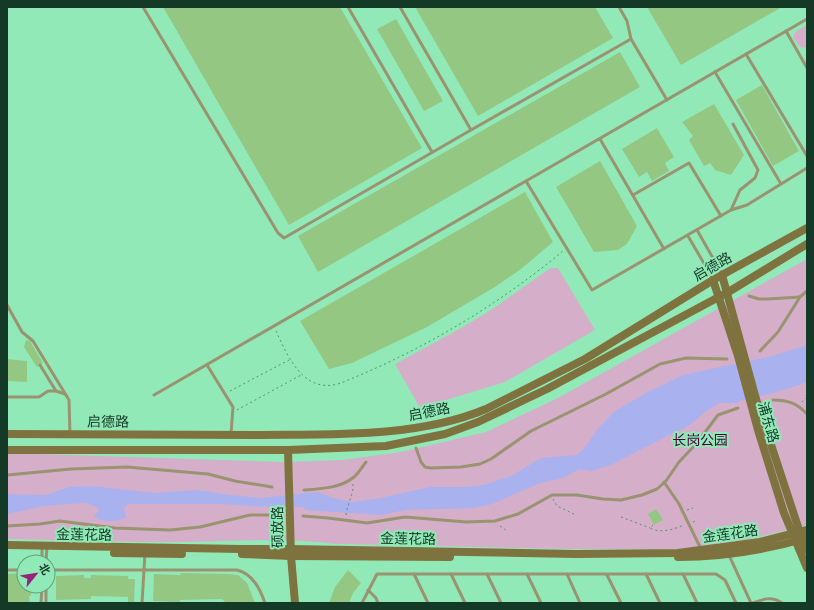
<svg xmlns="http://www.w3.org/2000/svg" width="814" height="610" font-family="Inter,'Noto Sans SC',sans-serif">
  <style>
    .green { fill: #d5afc9 }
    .water { fill: #a9b1ef }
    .building { fill: #94c882 }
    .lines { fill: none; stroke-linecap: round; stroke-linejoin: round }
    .path { stroke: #549371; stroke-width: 1; stroke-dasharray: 2 3; stroke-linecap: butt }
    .lane { stroke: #9a9370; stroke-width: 3 }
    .secondary { stroke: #7e733e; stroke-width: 8 }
    .labels { text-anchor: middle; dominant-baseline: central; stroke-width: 4; stroke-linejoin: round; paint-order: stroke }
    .street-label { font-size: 14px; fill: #143926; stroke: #92e9b8 }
    .park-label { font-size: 14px; fill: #4b043d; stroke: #92e9b8 }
  </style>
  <rect width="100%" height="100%" fill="#92e9b8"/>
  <g class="green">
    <path d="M807 25V46L804 48 800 47 793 38 795 32Z"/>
    <path d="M807 259V525L751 539 680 549H571L336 544C282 537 228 542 175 542 119 542 63 540 7 539V453L284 462 342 460 401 452 486 432 558 398Z"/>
    <path d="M551 268H558L595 330 505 382 420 408 395 364C434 343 475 322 511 296 525 286 537 277 551 268Z"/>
  </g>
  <path class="water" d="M807 345V382L784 390 740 401 737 403H719L705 412 691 424 683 429 667 436 611 465 591 471 579 469 563 478 540 483 492 504 475 508 405 510 381 515 306 510 303 507 247 506 224 504H128L124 508 126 518C116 521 103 524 94 516L99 511 98 508 86 503 66 504 44 506 7 514V494L46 495 69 487 92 486 154 493 197 490 229 495 260 498 318 492 333 498 353 502 381 498 430 487H464L484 485 511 476 541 458 577 455 586 446 599 427 615 411 648 392 683 375 772 356Z"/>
  <g class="building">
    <path d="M163 7H340L422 148 289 225Z"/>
    <path d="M415 7H595L613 38 478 116Z"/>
    <path d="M647 7H782L681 65Z"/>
    <path d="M396 19 443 101 424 111 377 29Z"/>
    <path d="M620 52 640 87 318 272 298 236Z"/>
    <path d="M762 85 799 151 773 166 736 100Z"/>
    <path d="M714 104 744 155 731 175 715 170 710 163 704 166 689 140 693 136 683 123 682 122Z"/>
    <path d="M657 128 674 157 665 163 669 171 652 181 647 172 639 177 622 149Z"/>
    <path d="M600 161 637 226 627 244 618 250 594 252 556 187Z"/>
    <path d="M525 192 553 242 521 269 495 287 427 327 352 363 329 369 300 321Z"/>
    <path d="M26 340 30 341 43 363 37 367 24 347Z"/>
    <path d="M7 359 27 361V382L7 381Z"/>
    <path d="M656 509 663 520 654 525 648 514Z"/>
    <path d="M348 570 361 583 353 593 349 603H329L335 587Z"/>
    <path d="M24 573V586H31V596H29L30 603H7V574Z"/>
    <path d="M180 573 229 574 238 575 247 583 255 603H226L222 599 180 600V602L153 601 154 574 181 575Z"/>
    <path d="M84 575V578H91V575L128 576V579H135L134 602H128V597L91 596V599L56 600V576Z"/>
  </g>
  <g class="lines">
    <g class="path">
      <path d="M276 331C288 357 303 393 338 384 418 353 497 306 563 251"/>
      <path d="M230 391 289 360"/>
      <path d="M802 402 807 397"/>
      <path d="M237 410 301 375"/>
      <path d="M553 499 557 506 576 515"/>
      <path d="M687 510 693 508"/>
      <path d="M346 515C347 504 354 494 353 484"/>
      <path d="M621 517 650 528"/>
      <path d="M693 522 697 520"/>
      <path d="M653 525 650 528C661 534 674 529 684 525"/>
      <path d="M500 526 507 531"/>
    </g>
    <g class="lane">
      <path d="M143 7 278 233 284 238 471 130 631 39"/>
      <path d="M348 7 432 152"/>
      <path d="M400 7 471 130"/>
      <path d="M619 7 627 21 631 39 667 100"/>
      <path d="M807 19 526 181 592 290 731 210 747 205 807 168"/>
      <path d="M786 31 807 68"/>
      <path d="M746 54 807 156"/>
      <path d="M715 72 781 184"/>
      <path d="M600 139 664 249"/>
      <path d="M633 195 689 163 721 216"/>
      <path d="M731 210 740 190 755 178 758 170 733 124"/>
      <path d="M697 230 722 274"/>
      <path d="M688 236 713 279"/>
      <path d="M749 296 759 299H768L800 297"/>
      <path d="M7 305 22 332 33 341 69 400 70 434"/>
      <path d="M760 351 778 332 800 297 807 291"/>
      <path d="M40 365 56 391"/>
      <path d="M207 365 233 407 231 434"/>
      <path d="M154 395 526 181"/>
      <path d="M7 397H39L48 391H56L65 394"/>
      <path d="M773 400C787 400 797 403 807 414"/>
      <path d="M416 448 421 462 425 467 431 468 461 467 480 464 491 459 531 431 606 394 660 364 686 358 727 359"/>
      <path d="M7 475 71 469 127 467 208 474 235 481 272 487"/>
      <path d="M664 482 679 504 701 549"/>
      <path d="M304 490C320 489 341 488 354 477 359 473 362 467 366 462"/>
      <path d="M303 516 328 518 367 523 405 517 466 522 495 521 518 514 552 495H577L603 499 621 500 642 495 657 489 666 481 679 462 696 444 718 415 738 408"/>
      <path d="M7 526 40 524 60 521 115 528 170 530 200 527 250 515H271"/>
      <path d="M42 546V562"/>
      <path d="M729 555 751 603"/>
      <path d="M46 562 47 546"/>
      <path d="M7 570H24"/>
      <path d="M48 570H237C253 574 260 589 265 603"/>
      <path d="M414 574 428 603"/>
      <path d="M451 574 465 603"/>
      <path d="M487 574 501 603"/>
      <path d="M527 574 541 603"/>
      <path d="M567 574 580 603"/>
      <path d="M646 574 660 603"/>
      <path d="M683 574 697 603"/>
      <path d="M607 575 621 603"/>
      <path d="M368 590 376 598 378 603"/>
      <path d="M41 603 42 586"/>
      <path d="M46 603V586"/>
      <path d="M142 603 145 553"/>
      <path d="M362 603 377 574H716L725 580 736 603"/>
      <path d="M753 603C763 599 772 596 782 603"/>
    </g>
    <g class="secondary">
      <path d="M722 275 756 399 802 539 807 550"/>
      <path d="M713 280 738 356 758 430 784 513 807 568"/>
      <path d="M7 434C90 434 173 435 256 435 330 434 417 438 486 409L585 359 713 280 807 228"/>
      <path d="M7 450H288L386 446 445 434 478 422 547 389 730 291 807 244"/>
      <path d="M288 450 291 556 295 603"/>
      <path d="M7 545 241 549H291L576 554 678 553 760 542 807 530"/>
      <path d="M114 553 182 554"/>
      <path d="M242 554 291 556 450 557"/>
      <path d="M678 557C722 557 765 550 807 538"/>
    </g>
  </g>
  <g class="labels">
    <g class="street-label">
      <text transform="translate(712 266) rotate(-30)">启德路</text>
      <text transform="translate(429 411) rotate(-11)">启德路</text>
      <text transform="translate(108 421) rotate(1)">启德路</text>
      <text transform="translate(769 422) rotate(74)">浦东路</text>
      <text transform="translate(277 527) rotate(-91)">硕放路</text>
      <text transform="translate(730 533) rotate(-8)">金莲花路</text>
      <text transform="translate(84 534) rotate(1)">金莲花路</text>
      <text transform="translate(408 538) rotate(1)">金莲花路</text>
    </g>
    <g class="park-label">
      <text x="700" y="439">长岗公园</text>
    </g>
  </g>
  <rect width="814" height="610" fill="none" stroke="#143926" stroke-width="16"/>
  <g transform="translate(36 574) rotate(60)"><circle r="19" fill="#92e9b8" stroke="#60a37e"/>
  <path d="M0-3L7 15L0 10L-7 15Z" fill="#98237f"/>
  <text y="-6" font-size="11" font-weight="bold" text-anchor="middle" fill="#143926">北</text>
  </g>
</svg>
